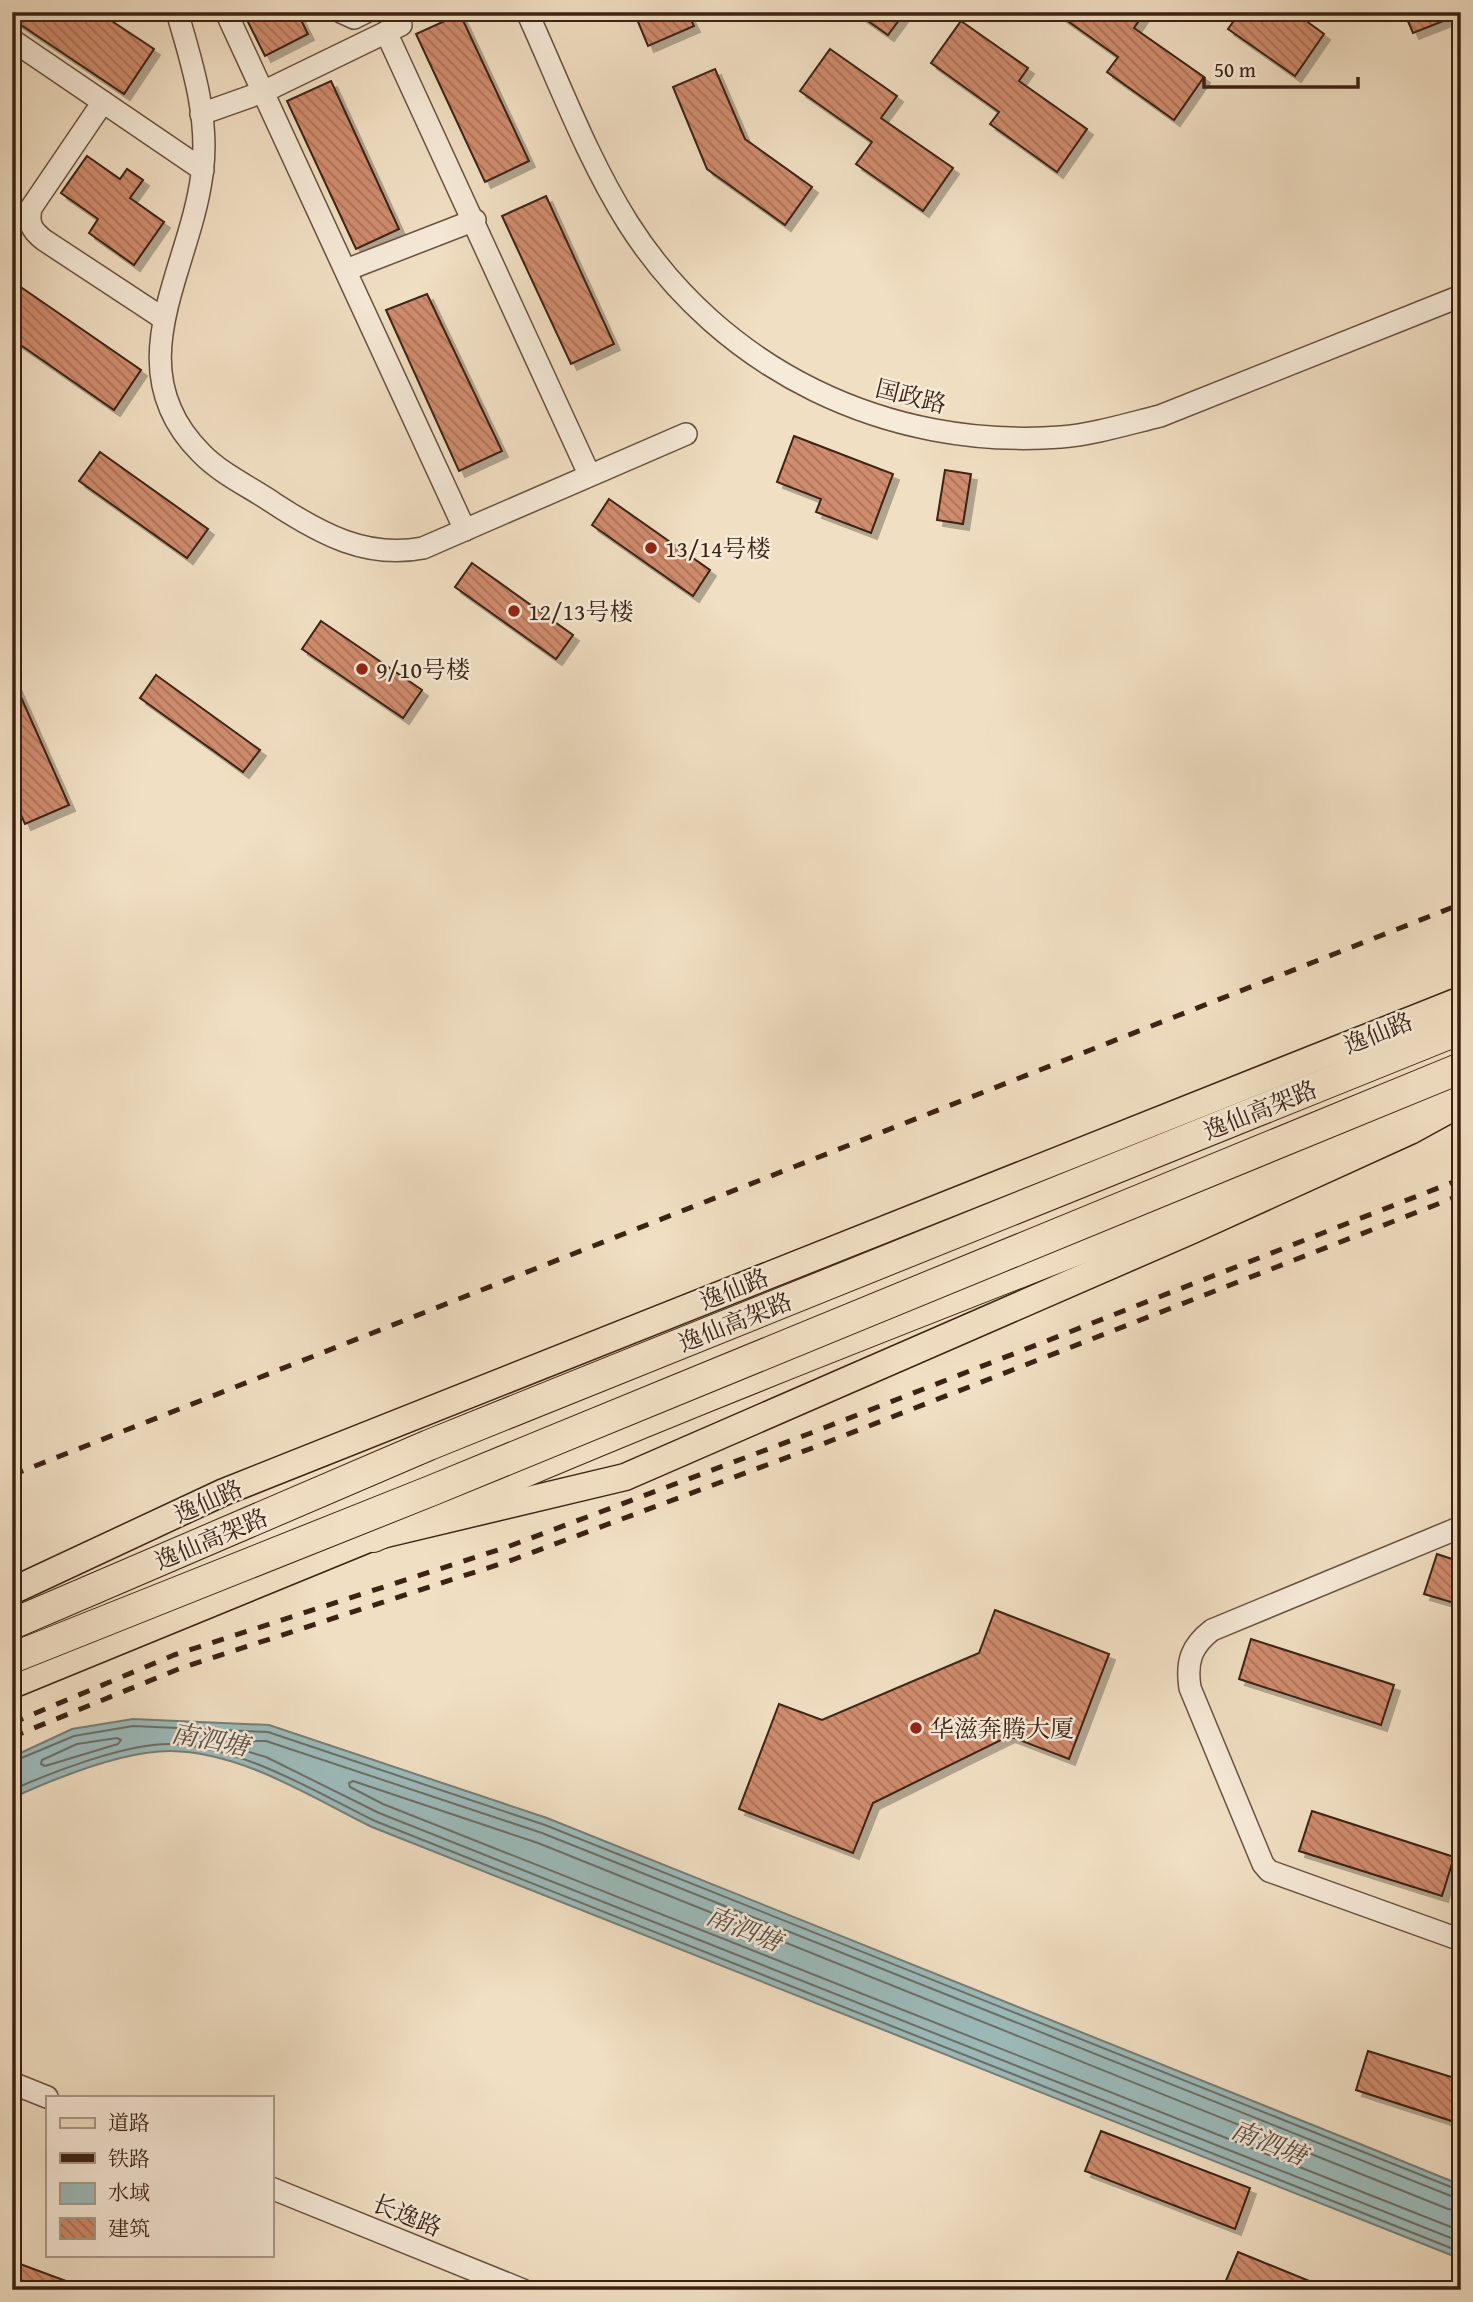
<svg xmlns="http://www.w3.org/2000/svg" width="1473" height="2302" font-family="'Gentium Book Plus','Noto Serif SC',serif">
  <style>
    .water { fill: #9cbbbb; stroke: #767e78; stroke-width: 2 }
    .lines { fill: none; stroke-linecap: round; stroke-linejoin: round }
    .shore { stroke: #6c6e68; stroke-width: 2 }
    .building { fill: url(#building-back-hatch); stroke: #3c2214; stroke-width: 2; filter: url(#shadow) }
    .minor-casing { stroke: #695140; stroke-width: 24 }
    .major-casing { stroke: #3c2214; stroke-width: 29 }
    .highway-casing { stroke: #3c2214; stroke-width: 32 }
    .minor { stroke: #f6ead8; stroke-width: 21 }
    .major { stroke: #f1dfc3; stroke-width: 26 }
    .highway { stroke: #f1dfc3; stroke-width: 30 }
    .rail { stroke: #3c2214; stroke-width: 5; stroke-dasharray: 12 12; stroke-linecap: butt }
    .highway-bridge-casing { stroke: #3c2214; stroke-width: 32; stroke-linecap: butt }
    .highway-bridge { stroke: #f1dfc3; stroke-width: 30 }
    .poi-dot { fill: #8f2418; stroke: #f6ead8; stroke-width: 2.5 }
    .labels { text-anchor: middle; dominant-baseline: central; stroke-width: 5; stroke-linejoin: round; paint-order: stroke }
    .street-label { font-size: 24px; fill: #3c2214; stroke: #f6ead8 }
    .poi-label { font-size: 24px; fill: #3c2214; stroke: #f6ead8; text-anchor: start }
    .water-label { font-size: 26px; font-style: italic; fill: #595046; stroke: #f6ead8 }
  </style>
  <defs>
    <pattern id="building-back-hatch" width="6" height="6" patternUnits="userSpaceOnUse" patternTransform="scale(1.75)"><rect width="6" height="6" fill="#d08c6e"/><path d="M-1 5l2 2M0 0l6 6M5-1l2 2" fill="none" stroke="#aa7259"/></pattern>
    <filter id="shadow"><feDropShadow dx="6" dy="6" stdDeviation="0" flood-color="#0004"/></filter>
  </defs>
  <rect width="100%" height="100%" fill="#f1dfc3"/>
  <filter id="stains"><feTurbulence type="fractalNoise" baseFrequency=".00286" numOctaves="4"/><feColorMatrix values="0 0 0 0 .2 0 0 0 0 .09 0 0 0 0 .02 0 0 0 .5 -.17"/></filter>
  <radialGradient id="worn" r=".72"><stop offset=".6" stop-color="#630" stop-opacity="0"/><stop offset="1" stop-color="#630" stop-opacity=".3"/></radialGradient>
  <path class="water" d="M133 1719 269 1725 547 1818 1375 2150 1461 2185V2259L372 1827C309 1796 242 1752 170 1751 122 1751 56 1778 12 1798V1757L72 1729Z"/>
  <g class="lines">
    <g class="shore">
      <path d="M117 1738 121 1740 118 1744 45 1766 41 1764 42 1760 77 1744Z"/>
      <path d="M12 1762 74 1736 133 1726 268 1732 545 1825 1461 2191"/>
      <path d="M12 1790C52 1772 127 1743 171 1744 245 1748 310 1789 375 1821L1461 2252"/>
      <path d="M1461 2200 542 1833 266 1741H227L229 1746 266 1757 379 1813 1461 2242"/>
      <path d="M1461 2211 1448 2209 538 1843 353 1781 349 1783 350 1787 383 1804 1461 2231"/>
    </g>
  </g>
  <g class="building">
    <path d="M12 12H98L154 49 124 94 12 19Z"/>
    <path d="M243 12H297L308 34 265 56Z"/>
    <path d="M634 12H687L694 26 648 46Z"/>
    <path d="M855 12H905L888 35Z"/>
    <path d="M1055 12H1145L1134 28 1204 77 1174 120 1107 72 1118 57Z"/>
    <path d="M1240 12H1294L1324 34 1295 76 1228 29Z"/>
    <path d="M1404 12H1461V14L1413 33Z"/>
    <path d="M460 14 529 161 485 182 416 34Z"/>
    <path d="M961 21 1028 68 1019 81 1087 129 1057 172 990 124 999 112 931 63Z"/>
    <path d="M830 49 897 96 881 118 953 168 923 211 856 164 872 142 800 91Z"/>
    <path d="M715 69 745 139 812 187 785 225 707 169 673 87Z"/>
    <path d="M331 81 399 229 356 249 287 101Z"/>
    <path d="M87 156 120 179 127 169 143 180 130 198 164 222 134 265 89 233 98 219 61 193Z"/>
    <path d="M546 196 614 344 571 364 502 216Z"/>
    <path d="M12 281 141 370 114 410 12 339Z"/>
    <path d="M427 294 502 451 459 471 386 310Z"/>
    <path d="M794 436 893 474 871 533 816 512 821 499 777 482Z"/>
    <path d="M100 452 208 529 187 558 79 481Z"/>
    <path d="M945 470 971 474 963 524 937 520Z"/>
    <path d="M609 499 710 570 693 596 592 525Z"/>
    <path d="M472 563 573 635 556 659 455 587Z"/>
    <path d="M321 621 422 690 403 718 302 649Z"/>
    <path d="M156 675 260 750 243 772 140 698Z"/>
    <path d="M12 677 69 805 25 824 12 795Z"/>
    <path d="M1437 1554 1461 1562V1605L1424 1594Z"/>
    <path d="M995 1610 1109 1654 1069 1759 1009 1736 873 1803 853 1853 739 1809 779 1704 822 1720 979 1653Z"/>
    <path d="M1251 1639 1394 1685 1381 1725 1239 1679Z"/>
    <path d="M1312 1811 1454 1857 1442 1896 1299 1851Z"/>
    <path d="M1368 2051 1461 2080V2124L1356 2090Z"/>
    <path d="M1101 2131 1250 2188 1235 2229 1085 2171Z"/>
    <path d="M1238 2252 1329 2289V2290H1222Z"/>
    <path d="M12 2261 85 2288 84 2290H12Z"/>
  </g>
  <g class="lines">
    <defs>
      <g id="minor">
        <path d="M177 12C192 63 210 119 202 174 190 271 115 367 201 453 221 474 252 488 275 504 321 534 367 559 423 548L686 434"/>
        <path d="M226 12 465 530"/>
        <path d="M341 12 354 18 366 12"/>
        <path d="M527 12C559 82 587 158 628 223 722 371 888 450 1061 437 1095 434 1127 424 1160 416L1461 296"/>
        <path d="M386 32 589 474"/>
        <path d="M12 40 203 170"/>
        <path d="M103 102 31 208C28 223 31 230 44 240L164 319"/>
        <path d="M201 114 263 92 401 25"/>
        <path d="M346 270 475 220"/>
        <path d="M1461 1527 1212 1630C1191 1646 1186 1662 1190 1688L1263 1864 1269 1871 1461 1940"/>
        <path d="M12 2083 47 2097"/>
        <path d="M271 2188 523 2290"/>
      </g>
      <g id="major">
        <path d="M12 1591 224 1492 1461 1000"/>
        <path d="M12 1685 373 1537 625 1477 1190 1231 1410 1131 1461 1103"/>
      </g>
      <g id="highway">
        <path d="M373 1537C587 1443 804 1357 1021 1272 1161 1216 1314 1166 1442 1084"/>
        <path d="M12 1624 429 1445 1461 1029"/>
      </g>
    </defs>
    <use href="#minor" class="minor-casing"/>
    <use href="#major" class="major-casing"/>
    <use href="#highway" class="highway-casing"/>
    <use href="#minor" class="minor"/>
    <use href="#major" class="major"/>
    <use href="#highway" class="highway"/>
    <g class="rail">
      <path d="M12 1475 1461 904"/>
      <path d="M12 1723 174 1655 507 1547 811 1433 1461 1179"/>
      <path d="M12 1737 181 1668 512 1560 815 1447 1461 1195"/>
    </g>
    <defs>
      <path id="highway-bridge" d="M12 1658 433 1490 1461 1068"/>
    </defs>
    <use href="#highway-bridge" class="highway-bridge-casing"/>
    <use href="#highway-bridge" class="highway-bridge"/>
  </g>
  <g class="poi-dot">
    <circle cx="651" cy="548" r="7"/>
    <circle cx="514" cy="611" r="7"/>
    <circle cx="362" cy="669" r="7"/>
    <circle cx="916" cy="1728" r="7"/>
  </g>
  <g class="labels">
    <g class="street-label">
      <text transform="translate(911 396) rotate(14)">国政路</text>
      <text transform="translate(1378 1033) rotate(-22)">逸仙路</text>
      <text transform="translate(1260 1110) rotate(-22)">逸仙高架路</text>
      <text transform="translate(734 1289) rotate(-22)">逸仙路</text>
      <text transform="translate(735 1322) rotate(-22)">逸仙高架路</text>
      <text transform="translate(208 1501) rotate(-24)">逸仙路</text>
      <text transform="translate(211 1539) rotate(-23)">逸仙高架路</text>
      <text transform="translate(407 2215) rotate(22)">长逸路</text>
    </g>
    <g class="poi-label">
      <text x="665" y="548">13/14号楼</text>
      <text x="528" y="611">12/13号楼</text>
      <text x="376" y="669">9/10号楼</text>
      <text x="930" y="1728">华滋奔腾大厦</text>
    </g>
    <g class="water-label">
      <text transform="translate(210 1739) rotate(11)">南泗塘</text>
      <text transform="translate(744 1928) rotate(22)">南泗塘</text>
      <text transform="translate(1269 2142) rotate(22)">南泗塘</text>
    </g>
  </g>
  <rect width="1473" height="2302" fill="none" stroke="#f1dfc3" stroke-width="42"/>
  <rect x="14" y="14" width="1445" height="2274" fill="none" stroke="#3c2214" stroke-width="3.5"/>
  <rect x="21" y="21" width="1431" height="2260" fill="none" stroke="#3c2214" stroke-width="2"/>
  <rect x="46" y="2096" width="228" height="161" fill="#f6ead8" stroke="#ac9a8a" stroke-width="2"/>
  <rect x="60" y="2118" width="35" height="10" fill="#f1dfc3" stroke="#ac9a8a" stroke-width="2"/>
  <text x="108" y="2130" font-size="21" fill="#3c2214">道路</text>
  <rect x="60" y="2153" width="35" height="10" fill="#3c2214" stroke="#ac9a8a" stroke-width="2"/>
  <text x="108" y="2166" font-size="21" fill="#3c2214">铁路</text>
  <rect x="60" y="2183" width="35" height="21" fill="#9cbbbb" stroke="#ac9a8a" stroke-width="2"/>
  <text x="108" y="2200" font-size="21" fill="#3c2214">水域</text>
  <rect x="60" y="2218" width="35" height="21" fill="url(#building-back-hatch)" stroke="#ac9a8a" stroke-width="2"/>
  <text x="108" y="2236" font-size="21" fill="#3c2214">建筑</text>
  <path d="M1204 77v10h154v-10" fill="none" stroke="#3c2214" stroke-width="3.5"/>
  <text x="1214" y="77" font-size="21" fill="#3c2214" stroke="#f6ead8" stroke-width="5" paint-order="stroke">50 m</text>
  <rect width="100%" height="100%" filter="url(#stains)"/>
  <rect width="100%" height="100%" fill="url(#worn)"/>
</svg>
